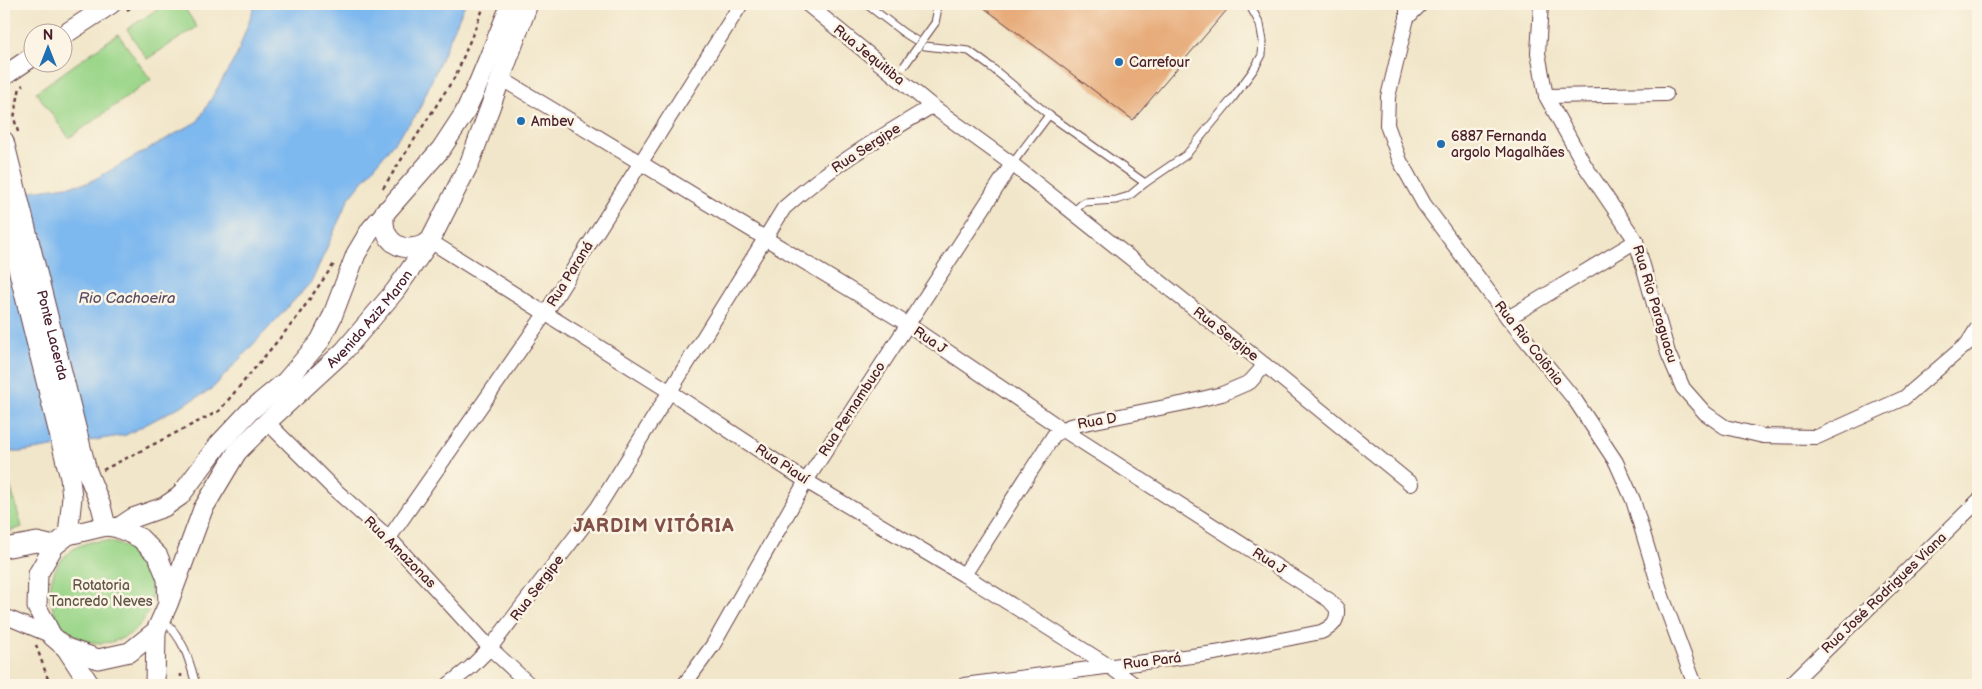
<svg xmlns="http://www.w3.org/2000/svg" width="1982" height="689" font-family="'Balsamiq Sans',sans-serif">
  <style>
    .green { fill: #9bd68a; stroke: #727a5a }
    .water { fill: #7db8ef; stroke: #646c8d }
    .building { fill: #e7ac7a }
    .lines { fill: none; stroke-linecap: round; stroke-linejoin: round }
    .lane-casing { stroke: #633d43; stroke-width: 9 }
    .street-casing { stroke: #633d43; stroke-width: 16 }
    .secondary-casing { stroke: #633d43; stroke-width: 21 }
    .path { stroke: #633d43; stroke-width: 2.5; stroke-dasharray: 4 4; stroke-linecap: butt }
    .lane { stroke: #fff; stroke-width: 7 }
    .street { stroke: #fff; stroke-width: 14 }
    .secondary { stroke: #fff; stroke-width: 19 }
    .lane-bridge-casing { stroke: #633d43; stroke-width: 9; stroke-linecap: butt }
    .lane-bridge { stroke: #fff; stroke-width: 7 }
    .poi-dot { fill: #1f6fb2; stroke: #fcf5e5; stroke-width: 2 }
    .labels { text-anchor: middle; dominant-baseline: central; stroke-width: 5; stroke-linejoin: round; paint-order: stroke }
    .street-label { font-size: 14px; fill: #4a1f2b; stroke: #fcf5e5 }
    .poi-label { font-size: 14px; fill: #4a1f2b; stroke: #fcf5e5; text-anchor: start }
    .park-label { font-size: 14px; fill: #625648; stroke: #fcf5e5 }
    .water-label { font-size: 15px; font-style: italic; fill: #594d66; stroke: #fcf5e5 }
    .district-label { font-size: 19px; font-weight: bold; letter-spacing: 1px; fill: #815047; stroke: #fcf5e5 }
  </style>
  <rect width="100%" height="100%" fill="#fcf5e5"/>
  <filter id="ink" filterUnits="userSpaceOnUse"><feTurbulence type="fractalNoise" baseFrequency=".02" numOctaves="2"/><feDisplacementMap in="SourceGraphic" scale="10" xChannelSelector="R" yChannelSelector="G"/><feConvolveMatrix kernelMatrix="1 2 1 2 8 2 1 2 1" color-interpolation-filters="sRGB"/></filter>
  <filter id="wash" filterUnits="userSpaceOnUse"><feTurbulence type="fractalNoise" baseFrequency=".0096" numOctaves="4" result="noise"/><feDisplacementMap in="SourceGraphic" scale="20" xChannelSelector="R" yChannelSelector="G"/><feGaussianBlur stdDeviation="1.12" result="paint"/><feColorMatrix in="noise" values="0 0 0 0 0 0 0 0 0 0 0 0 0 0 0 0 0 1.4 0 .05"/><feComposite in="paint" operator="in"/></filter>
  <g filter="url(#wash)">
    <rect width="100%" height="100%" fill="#f1e6c9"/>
    <g class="green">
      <path d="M165 4H182L197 27 147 59 127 29Z"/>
      <path d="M118 34 151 80 69 138 36 92Z"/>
      <path d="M9 482 22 527 4 533V484Z"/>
      <circle cx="101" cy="592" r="51"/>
    </g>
    <path class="water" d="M255 4H465L417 114 349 198 312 281 211 390 126 435 21 452H4V195L88 183 198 121 237 55Z"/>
    <g id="blocks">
      <path class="building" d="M979 4H1232L1133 120Z"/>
    </g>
  </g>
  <g filter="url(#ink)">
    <use href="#blocks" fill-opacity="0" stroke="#633d43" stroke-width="1"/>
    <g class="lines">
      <defs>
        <g id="lane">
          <path d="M866 4 904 33 925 46 969 51 991 67 1049 115 1145 183 1186 155 1232 99 1254 69 1262 55 1263 41 1260 24 1249 4"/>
          <path d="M933 4 937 13 935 23"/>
          <path d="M1012 164 1049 115"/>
          <path d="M1073 212 1084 202 1116 200 1129 196 1145 183"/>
          <path d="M164 620C185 642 188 656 196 685"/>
        </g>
        <g id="street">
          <path d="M807 4 932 106 1012 164 1265 365 1411 484"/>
          <path d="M1407 4V18L1388 97 1387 125 1400 161 1424 204 1508 318 1575 400 1616 462 1633 500 1662 596 1695 685"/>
          <path d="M1541 4 1538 53 1546 96 1585 166 1636 241 1668 353 1683 388 1705 413 1725 427 1763 436 1817 437 1904 398 1968 343 1978 327"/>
          <path d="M1407 18 1421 4"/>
          <path d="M502 79 907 324 1062 429 1329 600 1337 609C1338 622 1332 627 1321 632L1215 653 964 685"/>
          <path d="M1546 96 1666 94"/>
          <path d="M430 241 669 391 806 481 964 575 1109 666 1135 685"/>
          <path d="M1508 318 1636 241"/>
          <path d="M267 422 333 488 389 538 490 648 530 685"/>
          <path d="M389 538 545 314 741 4"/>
          <path d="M964 575 1054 435 1070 426 1185 403 1222 394 1250 382 1265 365"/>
          <path d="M4 616 52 636"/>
          <path d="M448 685 471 667 490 648 598 507 784 208C829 167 880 137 932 106"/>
          <path d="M684 685 713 645 806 481 1012 164"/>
          <path d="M1790 685 1978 501"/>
        </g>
        <g id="secondary">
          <path d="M62 36 111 4"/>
          <path d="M4 76 32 57"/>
          <path id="s1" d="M4 141 87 471 101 506 106 526"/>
          <path d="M385 211C379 242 404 258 430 241"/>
          <path d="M4 212 70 478 72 497 68 535"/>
          <path d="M118 528 133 518 164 507 180 496 219 444 250 411 286 381 320 341 332 317 356 254 371 229 441 149 464 114 478 84 511 4"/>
          <path d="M4 548 37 542 54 546"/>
          <path id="s2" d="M168 604 167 579 158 556 140 538 118 528 106 526 68 535 54 546 38 574 37 607 52 636 66 648 98 659 130 652 156 631 168 604 203 509 237 452 267 422 344 351 395 291 430 241 470 162 528 4"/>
          <path d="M66 648 90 685"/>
          <path d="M155 685 156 631"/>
        </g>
      </defs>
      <use href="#lane" class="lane-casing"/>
      <use href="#street" class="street-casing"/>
      <use href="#secondary" class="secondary-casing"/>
      <g class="path">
        <path d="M127 10 136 4"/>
        <path d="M18 132 14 118 20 87 23 85"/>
        <path d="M383 188 456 75 485 4"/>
        <path d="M103 470 219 411 295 320 334 264"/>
        <path d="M36 645 50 685"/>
        <path d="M181 685V674"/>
      </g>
      <use href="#lane" class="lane"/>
      <use href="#street" class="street"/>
      <use href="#secondary" class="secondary"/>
      <defs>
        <path id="lane-bridge" d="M904 66 935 23"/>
      </defs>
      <use href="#lane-bridge" class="lane-bridge-casing"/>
      <use href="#lane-bridge" class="lane-bridge"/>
    </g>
  </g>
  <g class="poi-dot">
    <circle cx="1119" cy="62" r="5"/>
    <circle cx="521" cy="121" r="5"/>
    <circle cx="1441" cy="144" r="5"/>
  </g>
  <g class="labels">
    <g class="street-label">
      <text transform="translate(869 55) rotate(39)">Rua Jequitiba</text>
      <text transform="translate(866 148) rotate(-33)">Rua Sergipe</text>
      <text transform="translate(570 274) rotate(-58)">Rua Paraná</text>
      <text transform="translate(1655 304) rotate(73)">Rua Rio Paraguacu</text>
      <text stroke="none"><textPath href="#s2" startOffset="770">Avenida Aziz Maron</textPath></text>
      <text transform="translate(1226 334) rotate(38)">Rua Sergipe</text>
      <text stroke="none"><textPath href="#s1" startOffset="200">Ponte Lacerda</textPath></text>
      <text transform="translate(930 340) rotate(34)">Rua J</text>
      <text transform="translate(1529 343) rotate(52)">Rua Rio Colônia</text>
      <text transform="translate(852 409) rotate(-57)">Rua Pernambuco</text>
      <text transform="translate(1097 421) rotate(-10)">Rua D</text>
      <text transform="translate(782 464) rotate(33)">Rua Piauí</text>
      <text transform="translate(400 552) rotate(45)">Rua Amazonas</text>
      <text transform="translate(1269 561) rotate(33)">Rua J</text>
      <text transform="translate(537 588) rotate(-53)">Rua Sergipe</text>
      <text transform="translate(1884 593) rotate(-44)">Rua José Rodrigues Viana</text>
      <text transform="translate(1152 661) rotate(-7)">Rua Pará</text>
    </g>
    <g class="poi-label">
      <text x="1129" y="62">Carrefour</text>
      <text x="531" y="121">Ambev</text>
      <text x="1451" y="136">6887 Fernanda<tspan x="1451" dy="16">argolo Magalhães</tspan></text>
    </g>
    <g class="park-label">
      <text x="101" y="585">Rotatoria<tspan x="101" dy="16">Tancredo Neves</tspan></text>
    </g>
    <g class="water-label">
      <text x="127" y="298">Rio Cachoeira</text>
    </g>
    <g class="district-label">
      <text x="654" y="526">JARDIM VITÓRIA</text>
    </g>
  </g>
  <rect width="1982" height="689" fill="none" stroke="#fcf5e5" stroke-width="20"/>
  <g transform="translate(48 48)"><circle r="24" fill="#fcf5e5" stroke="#b59f9b"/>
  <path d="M0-4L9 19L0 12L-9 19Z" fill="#1f6fb2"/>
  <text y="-8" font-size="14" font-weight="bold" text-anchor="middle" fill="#4a1f2b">N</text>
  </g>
</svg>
